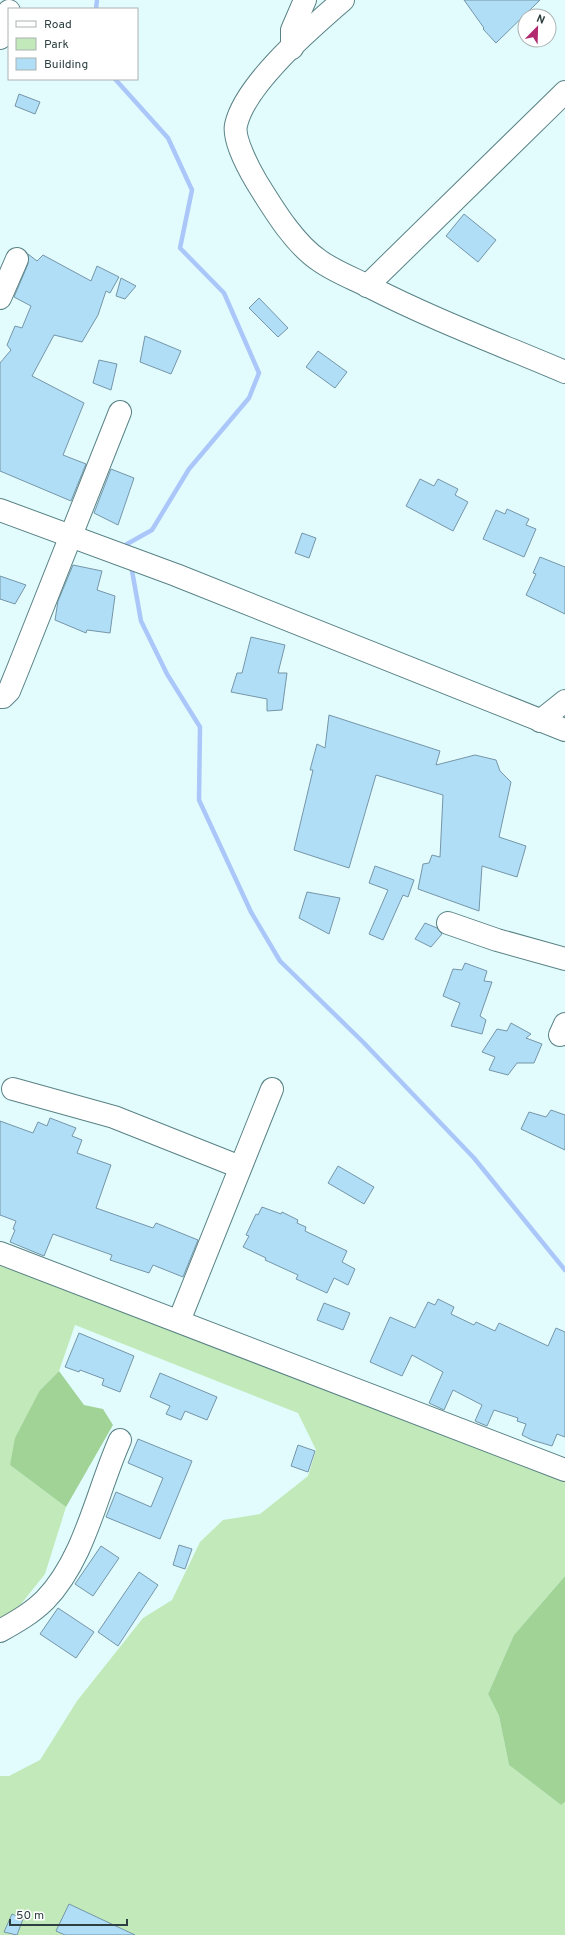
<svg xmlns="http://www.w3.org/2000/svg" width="565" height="1935" font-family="Overpass,sans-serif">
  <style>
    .green { fill: #c2e9b9 }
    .forest { fill: #a1d397 }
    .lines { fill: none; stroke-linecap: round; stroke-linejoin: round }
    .stream { stroke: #abc7fa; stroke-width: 4.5 }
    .building { fill: #b0def6; stroke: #7596a8 }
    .minor-casing { stroke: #598285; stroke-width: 24 }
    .minor { stroke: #fff; stroke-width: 22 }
  </style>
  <rect width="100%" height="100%" fill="#e2fcfe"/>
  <path class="green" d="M0 1260 565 1478V1576L514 1635 488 1694 499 1716 509 1765 561 1805 565 1802V1935H0V1776H9L40 1760 77 1701 143 1618 172 1600 200 1542 223 1520 260 1514 308 1476 316 1450 298 1413 75 1325 59 1371 40 1390 10 1465 66 1507 45 1574 10 1618 0 1621Z"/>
  <g class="forest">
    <path d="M59 1371 84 1405 103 1409 113 1425 66 1507 10 1465 15 1438 40 1390Z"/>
    <path d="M565 1576V1802L561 1805 509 1765 499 1716 488 1694 514 1635Z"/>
  </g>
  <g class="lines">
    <g class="stream">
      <path d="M96 9 97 0"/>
      <path d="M115 79 168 138 192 190 180 248 224 293 259 373 249 398 189 469 152 530 127 544 128 550"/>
      <path d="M131 565 141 621 167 674 200 727 199 800 251 912 280 961 363 1042 474 1158 565 1270"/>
    </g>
  </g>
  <g class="building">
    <path d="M464 0H540L496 43 483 29 484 28Z"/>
    <path d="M19 94 40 102 35 114 15 106Z"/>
    <path d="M464 214 496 240 478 262 446 236Z"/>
    <path d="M28 254 37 261 43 255 91 281 97 266 119 277 110 293 106 291 98 315 82 342 54 335 32 376 84 403 63 455 86 464 71 501 0 471V363L11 350 7 345 15 326 22 328 31 306 14 297 28 264Z"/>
    <path d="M121 278 136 286 125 299 116 296Z"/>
    <path d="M259 298 288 328 278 337 249 308Z"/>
    <path d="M145 336 181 351 171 374 140 362Z"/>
    <path d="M318 351 347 372 335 388 306 367Z"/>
    <path d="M99 360 117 364 111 390 93 383Z"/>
    <path d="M111 469 134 478 118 525 94 513Z"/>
    <path d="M420 479 434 486 438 479 458 489 455 495 468 502 453 531 406 506Z"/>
    <path d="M507 509 529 519 526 525 536 529 524 557 483 539 496 510 505 514Z"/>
    <path d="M302 533 316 538 309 558 295 553Z"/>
    <path d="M540 557 565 567V614L526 595 536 574 533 573Z"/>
    <path d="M73 565 102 571 97 590 115 596 110 633 87 630 86 633 55 620 58 601Z"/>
    <path d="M0 576 26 585 15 604 0 599Z"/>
    <path d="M251 637 285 645 278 673H287L282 710 267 711V699L231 692 237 673H242Z"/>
    <path d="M329 715 440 751 436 765 475 755 496 760 500 771 511 782 499 837 526 846 517 877 482 866 479 911 418 889 423 864 429 863 432 855 440 857 443 795 376 775 349 868 294 850 313 770H310L317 744 325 748Z"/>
    <path d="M375 866 414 880 408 897 403 895 383 940 369 934 388 890 369 883Z"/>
    <path d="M307 892 340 898 329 934 299 918Z"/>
    <path d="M425 923 437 928 442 934 431 947 415 939Z"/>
    <path d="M465 963 487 971 484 981 492 982 480 1016 486 1020 482 1034 451 1026 460 1003 443 996 453 969 462 970Z"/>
    <path d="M511 1023 531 1034 526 1038 542 1044 534 1063H517L508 1075 489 1070 495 1057 482 1052 497 1029 507 1031Z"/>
    <path d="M551 1110 565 1115V1150L521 1129 529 1112 546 1117Z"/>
    <path d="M50 1118 76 1128 72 1136 82 1140 77 1153 111 1165 96 1208 153 1228 156 1223 198 1240 183 1277 153 1265 149 1273 110 1260 112 1255 53 1234 44 1256 10 1242 15 1230 13 1229 16 1221 0 1215V1121L33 1133 38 1122 47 1126Z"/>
    <path d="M338 1166 374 1187 364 1204 328 1183Z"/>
    <path d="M262 1207 281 1214 282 1212 298 1220 297 1223 306 1227 305 1231 347 1251 342 1262 355 1269 348 1285 334 1278 327 1293 296 1279 298 1275 265 1260 266 1258 243 1247 249 1236 246 1235 256 1214 258 1215Z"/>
    <path d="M438 1299 454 1307 451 1314 474 1325 476 1322 495 1331 499 1323 548 1346 556 1328 565 1332V1437L557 1434 552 1446 532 1440 522 1435 526 1424 517 1421 518 1418 494 1410 487 1426 475 1421 482 1405 453 1390 444 1410 429 1403 443 1372 412 1355 402 1376 370 1362 390 1317 415 1328 428 1302 435 1305Z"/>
    <path d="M324 1303 350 1313 343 1330 317 1320Z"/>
    <path d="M79 1333 134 1356 120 1392 102 1385 104 1379 80 1370 79 1372 65 1367Z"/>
    <path d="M160 1373 217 1397 207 1420 185 1411 181 1420 166 1414 170 1406 150 1397Z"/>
    <path d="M138 1439 192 1461 160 1539 106 1517 116 1492 151 1507 163 1478 128 1463Z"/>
    <path d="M298 1445 315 1451 308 1472 291 1466Z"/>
    <path d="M179 1545 192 1549 185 1569 173 1565Z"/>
    <path d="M101 1546 119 1558 93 1596 75 1584Z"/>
    <path d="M139 1572 158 1585 118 1646 98 1632Z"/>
    <path d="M58 1608 94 1632 76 1658 40 1634Z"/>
    <path d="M69 1904 135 1935H65L56 1931Z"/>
    <path d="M12 1914 23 1919 17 1935 4 1932Z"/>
  </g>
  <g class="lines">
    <defs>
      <g id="minor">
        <path d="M343 0C311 28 245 84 236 125 233 139 249 169 256 181 272 207 294 244 320 261 334 271 352 278 368 286 432 319 499 344 565 372"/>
        <path d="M0 38 9 11"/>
        <path d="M292 48V30L305 0"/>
        <path d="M367 286 565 92"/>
        <path d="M0 298 17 259"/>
        <path d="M0 510 176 575 565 730"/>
        <path d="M0 697H3L9 691 18 669 120 412"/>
        <path d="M540 721 565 701"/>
        <path d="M448 923 497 940 565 959"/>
        <path d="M560 1035 565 1024"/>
        <path d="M13 1089 114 1117 240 1167"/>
        <path d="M0 1253 565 1470"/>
        <path d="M179 1321 272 1089"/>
        <path d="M0 1631C16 1622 32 1613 45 1600 85 1559 97 1491 120 1440"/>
      </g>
    </defs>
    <use href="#minor" class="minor-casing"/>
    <use href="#minor" class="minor"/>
  </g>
  <rect x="8" y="8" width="130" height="72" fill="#ffffff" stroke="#abb2b3"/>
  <rect x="16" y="21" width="20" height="6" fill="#ffffff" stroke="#abb2b3"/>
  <text x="44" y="28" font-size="12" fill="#2d3f40">Road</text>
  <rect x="16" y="38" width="20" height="12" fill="#c2e9b9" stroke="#abb2b3"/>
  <text x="44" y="48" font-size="12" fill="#2d3f40">Park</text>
  <rect x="16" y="58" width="20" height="12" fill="#b0def6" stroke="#abb2b3"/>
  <text x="44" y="68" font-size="12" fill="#2d3f40">Building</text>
  <g transform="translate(537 28) rotate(23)"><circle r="19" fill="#ffffff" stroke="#abb2b3"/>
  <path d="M0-3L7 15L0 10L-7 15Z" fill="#b22b6f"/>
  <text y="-6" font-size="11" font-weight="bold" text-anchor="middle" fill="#2d3f40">N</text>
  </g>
  <path d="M10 1919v6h117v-6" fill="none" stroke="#2d3f40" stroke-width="2"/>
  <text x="16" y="1919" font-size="12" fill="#2d3f40" stroke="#ffffff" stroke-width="3" paint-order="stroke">50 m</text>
</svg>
